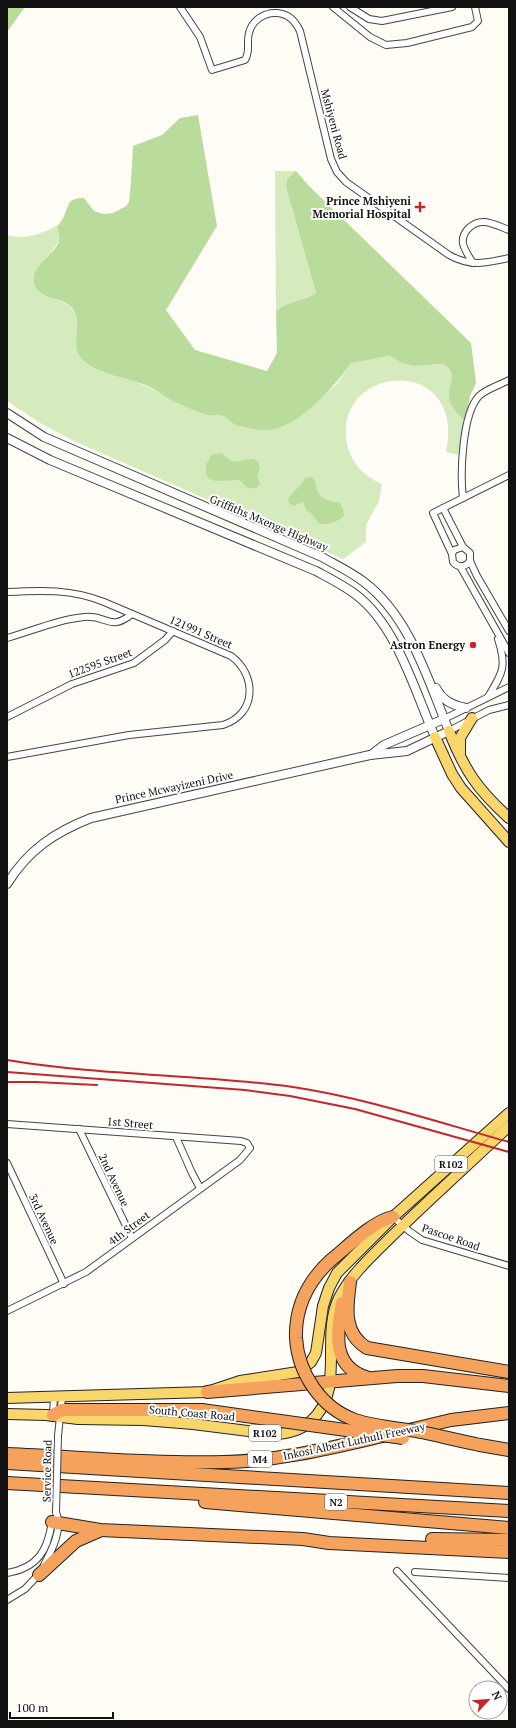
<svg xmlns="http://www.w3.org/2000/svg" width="516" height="1728" font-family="'PT Serif',serif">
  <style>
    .green { fill: #d5ebbd }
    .forest { fill: #b9dc9c }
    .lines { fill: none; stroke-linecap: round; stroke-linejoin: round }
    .minor-casing { stroke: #444; stroke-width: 8 }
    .tertiary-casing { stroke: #444; stroke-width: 10 }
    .primary-casing { stroke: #222; stroke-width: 12 }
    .motorway-casing { stroke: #222; stroke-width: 14 }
    .minor { stroke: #fff; stroke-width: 6 }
    .tertiary { stroke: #fff; stroke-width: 8 }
    .primary { stroke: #f9d66b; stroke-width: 10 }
    .motorway { stroke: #f5a25d; stroke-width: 12 }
    .rail { stroke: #c4262e; stroke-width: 2 }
    .minor-bridge-casing { stroke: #444; stroke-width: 8; stroke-linecap: butt }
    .motorway-bridge-casing { stroke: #222; stroke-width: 14; stroke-linecap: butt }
    .minor-bridge { stroke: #fff; stroke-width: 6 }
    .motorway-bridge { stroke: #f5a25d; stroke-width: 12 }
    .poi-dot { fill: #c4262e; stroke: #fff; stroke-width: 1.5 }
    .labels { text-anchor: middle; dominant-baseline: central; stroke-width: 4; stroke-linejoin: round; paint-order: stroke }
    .shield { fill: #fff; stroke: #585858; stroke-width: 1 }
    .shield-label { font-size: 10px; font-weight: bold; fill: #111 }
    .street-label { font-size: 11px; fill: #111; stroke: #fff }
    .poi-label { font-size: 11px; font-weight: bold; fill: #111; stroke: #fff; text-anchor: end }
  </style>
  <rect width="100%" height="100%" fill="#fffdf5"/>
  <g class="green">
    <path d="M275 171H296L287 179 286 187 316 293C303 302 287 301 276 311Z"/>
    <path d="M58 225 59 241 51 253 37 268 42 294C72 306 79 304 76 340L102 372 128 378 209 415 223 416 235 424 279 427 297 418 337 384 351 363 390 356 402 363 413 366 443 364C456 371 452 385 449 397L466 421 458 455 446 452C467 352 331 364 347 444 351 463 365 477 382 484L379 501 366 525V542L343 559 74 441 40 423 7 401V235C24 241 44 233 58 225Z"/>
  </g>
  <g class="forest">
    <path d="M7 7H25L7 32Z"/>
    <path d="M198 115 217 226 166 310 195 350 267 371 277 353 276 311C287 301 303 302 316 293L286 187 287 179 296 171 310 187 471 343 476 383 470 396 466 421C460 417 450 406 449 398 448 385 459 373 443 364L413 366 402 363 390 356 351 363C335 386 296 431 265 430 257 430 244 427 236 425 231 423 228 418 223 416 219 415 213 416 208 415 198 412 187 407 177 403 167 398 158 391 148 386 128 377 102 376 84 361 68 347 83 325 73 309 64 296 36 301 34 281 32 263 55 256 59 241 60 236 57 230 58 226 59 223 62 221 63 218 70 205 66 198 84 198L94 211 103 214 113 213 126 206 129 202 131 180 133 146 162 135 180 118Z"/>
    <path d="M221 453 233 462 253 459 258 462 260 469 257 475 260 484 257 488C248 489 245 487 240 480L215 481 208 478 206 473V465L211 455Z"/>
    <path d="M312 477C316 481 315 484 317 489 320 500 329 501 340 503L343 509 344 516C337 522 328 525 319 524L311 513 306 510 304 503 302 502 293 506 289 503 288 498C294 491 300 487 305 478Z"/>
  </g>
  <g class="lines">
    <defs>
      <g id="minor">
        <path d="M180 7 200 37 212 70 245 60C251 50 246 43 249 33 252 20 265 12 277 13 289 14 295 21 300 31L331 159 337 172 346 182 449 255C470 267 487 263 509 258"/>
        <path d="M333 7 370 37 386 45 407 43 472 27 478 21 475 7"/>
        <path d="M350 7 369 19 382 21 452 7"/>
        <path d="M473 263C469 257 465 251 463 244 461 232 473 221 485 222 493 223 501 227 509 230"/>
        <path d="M463 498C460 474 462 414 479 396 486 389 500 385 509 380"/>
        <path d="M443 508 463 547 470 553V561L477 576 509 631"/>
        <path d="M463 547 454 550 452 554 453 562C458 568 465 568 470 561"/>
        <path d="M452 554 433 513 509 475"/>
        <path d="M460 566 509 653"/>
        <path d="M7 592C41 590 72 589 104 602L231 656C257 675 257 714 223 725L129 735 7 757"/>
        <path d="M7 638C32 631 59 619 85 617 108 615 109 632 132 614"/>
        <path d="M488 697C503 672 507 667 498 639"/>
        <path d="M7 717 72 684 134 663 165 640 173 631"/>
        <path d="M444 719 509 687"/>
        <path d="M449 731 489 710 509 705"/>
        <path d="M7 1124 241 1141 247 1143 250 1148 240 1160 86 1272 7 1311"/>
        <path d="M79 1129 132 1238"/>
        <path d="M176 1137 192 1173 200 1188"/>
        <path d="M7 1163 64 1284"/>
        <path d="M393 1217 409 1231 422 1240 509 1266"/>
        <path d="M53 1415 54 1397"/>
        <path d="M58 1436 62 1397"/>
        <path d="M44 1565C52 1550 63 1529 56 1512"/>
        <path d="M397 1571 509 1689"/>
        <path d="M415 1572 509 1578"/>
        <path d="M7 1573C38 1568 48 1550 52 1521"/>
        <path d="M7 1600 25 1589 40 1573"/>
      </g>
      <g id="tertiary">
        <path d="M7 413 44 437 322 557C336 565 351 572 364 582 410 617 428 680 449 731L407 751 370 755 91 818C55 832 28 850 7 884"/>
        <path d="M7 438 50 460 316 571C329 578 343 585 355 594 397 625 415 692 435 737"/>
        <path d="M436 688C443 701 452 705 466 708"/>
        <path d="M371 755 384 745 444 719"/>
      </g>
      <g id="primary">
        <path d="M449 731C465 771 477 789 509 818"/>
        <path d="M435 737 452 774 461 788 509 842"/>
        <path d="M460 753V738L472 718"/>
        <path d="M7 1398 207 1392 240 1381 298 1372 311 1362 316 1353 323 1306 329 1288 337 1273 393 1217 509 1113"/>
        <path d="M7 1414 46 1415 78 1419 143 1420 193 1424 272 1434C287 1434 300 1431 311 1421 346 1391 320 1337 339 1298 351 1274 375 1253 394 1234 432 1197 471 1162 509 1126"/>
      </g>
      <g id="motorway">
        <path d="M331 1260C347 1247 373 1221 393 1217"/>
        <path d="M350 1282C347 1306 342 1333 367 1348L509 1372"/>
        <path d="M342 1303C337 1332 331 1366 366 1377"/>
        <path d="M207 1392 397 1376H423L509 1386"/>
        <path d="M53 1415 62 1410H202"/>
        <path d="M409 1430 451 1420 509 1413"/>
        <path d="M480 1445 509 1450"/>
        <path d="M7 1454C79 1457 153 1464 225 1462 279 1461 331 1448 383 1436"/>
        <path d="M7 1463 509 1493"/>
        <path d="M7 1483 509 1511"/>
        <path d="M205 1502 509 1528"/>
        <path d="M52 1522 100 1530 303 1539 329 1543 509 1552"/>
        <path d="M432 1539 509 1540"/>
        <path d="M39 1575 76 1541 99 1531"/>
      </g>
    </defs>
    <use href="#minor" class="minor-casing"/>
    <use href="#tertiary" class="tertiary-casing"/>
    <use href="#primary" class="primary-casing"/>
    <use href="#motorway" class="motorway-casing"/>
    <use href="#minor" class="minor"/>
    <use href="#tertiary" class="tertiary"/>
    <use href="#primary" class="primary"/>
    <use href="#motorway" class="motorway"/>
    <g class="rail">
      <path d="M7 1060C102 1076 198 1074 293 1087 366 1098 437 1122 509 1142"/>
      <path d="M7 1072 245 1090 290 1096 355 1109 509 1152"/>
      <path d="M7 1082H36L97 1085"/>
    </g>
    <defs>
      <path id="minor-bridge" d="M56 1512 58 1436"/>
      <g id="motorway-bridge">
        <path d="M331 1260C308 1281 295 1307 296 1338 298 1373 321 1408 355 1420 376 1427 399 1428 421 1432 440 1436 460 1441 480 1445"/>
        <path d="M202 1410 403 1438"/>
      </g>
    </defs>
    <use href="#minor-bridge" class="minor-bridge-casing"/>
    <use href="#motorway-bridge" class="motorway-bridge-casing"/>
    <use href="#minor-bridge" class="minor-bridge"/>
    <use href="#motorway-bridge" class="motorway-bridge"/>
  </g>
  <g class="poi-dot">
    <path d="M418 201h4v4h4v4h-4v4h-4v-4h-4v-4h4z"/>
    <circle cx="473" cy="645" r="4"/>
  </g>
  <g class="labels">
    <g class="shield">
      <rect x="435" y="1156" width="32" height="16" rx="3"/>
      <rect x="249" y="1425" width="32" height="16" rx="3"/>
      <rect x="248" y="1451" width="24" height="16" rx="3"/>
      <rect x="325" y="1494" width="22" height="16" rx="3"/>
    </g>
    <g class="shield-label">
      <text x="451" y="1164">R102</text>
      <text x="265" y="1433">R102</text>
      <text x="260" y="1459">M4</text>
      <text x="336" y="1502">N2</text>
    </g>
    <g class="street-label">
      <text transform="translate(334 124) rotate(75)">Mshiyeni Road</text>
      <text transform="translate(269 523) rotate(23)">Griffiths Mxenge Highway</text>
      <text transform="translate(201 632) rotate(23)">121991 Street</text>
      <text transform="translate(100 663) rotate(-20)">122595 Street</text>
      <text transform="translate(174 787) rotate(-12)">Prince Mcwayizeni Drive</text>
      <text transform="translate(130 1123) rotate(5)">1st Street</text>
      <text transform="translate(114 1180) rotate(65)">2nd Avenue</text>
      <text transform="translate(44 1219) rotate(65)">3rd Avenue</text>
      <text transform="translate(129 1228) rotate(-37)">4th Street</text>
      <text transform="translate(451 1237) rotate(19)">Pascoe Road</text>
      <text transform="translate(192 1413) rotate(5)">South Coast Road</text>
      <text transform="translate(354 1441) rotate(-12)">Inkosi Albert Luthuli Freeway</text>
      <text transform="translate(47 1471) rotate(-89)">Service Road</text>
    </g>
    <g class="poi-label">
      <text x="411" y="201">Prince Mshiyeni<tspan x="411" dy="13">Memorial Hospital</tspan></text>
      <text x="465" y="645">Astron Energy</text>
    </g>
  </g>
  <rect width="516" height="1728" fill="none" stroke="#111111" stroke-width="16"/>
  <g transform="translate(488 1700) rotate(64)"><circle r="19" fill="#ffffff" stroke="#a0a0a0"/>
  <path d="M0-3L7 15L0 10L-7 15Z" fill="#c4262e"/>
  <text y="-6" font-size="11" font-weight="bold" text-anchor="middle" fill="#111111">N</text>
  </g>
  <path d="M10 1712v6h103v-6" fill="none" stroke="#111111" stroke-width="2"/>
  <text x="16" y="1712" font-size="12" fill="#111111" stroke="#ffffff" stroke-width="3" paint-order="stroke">100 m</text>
</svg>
